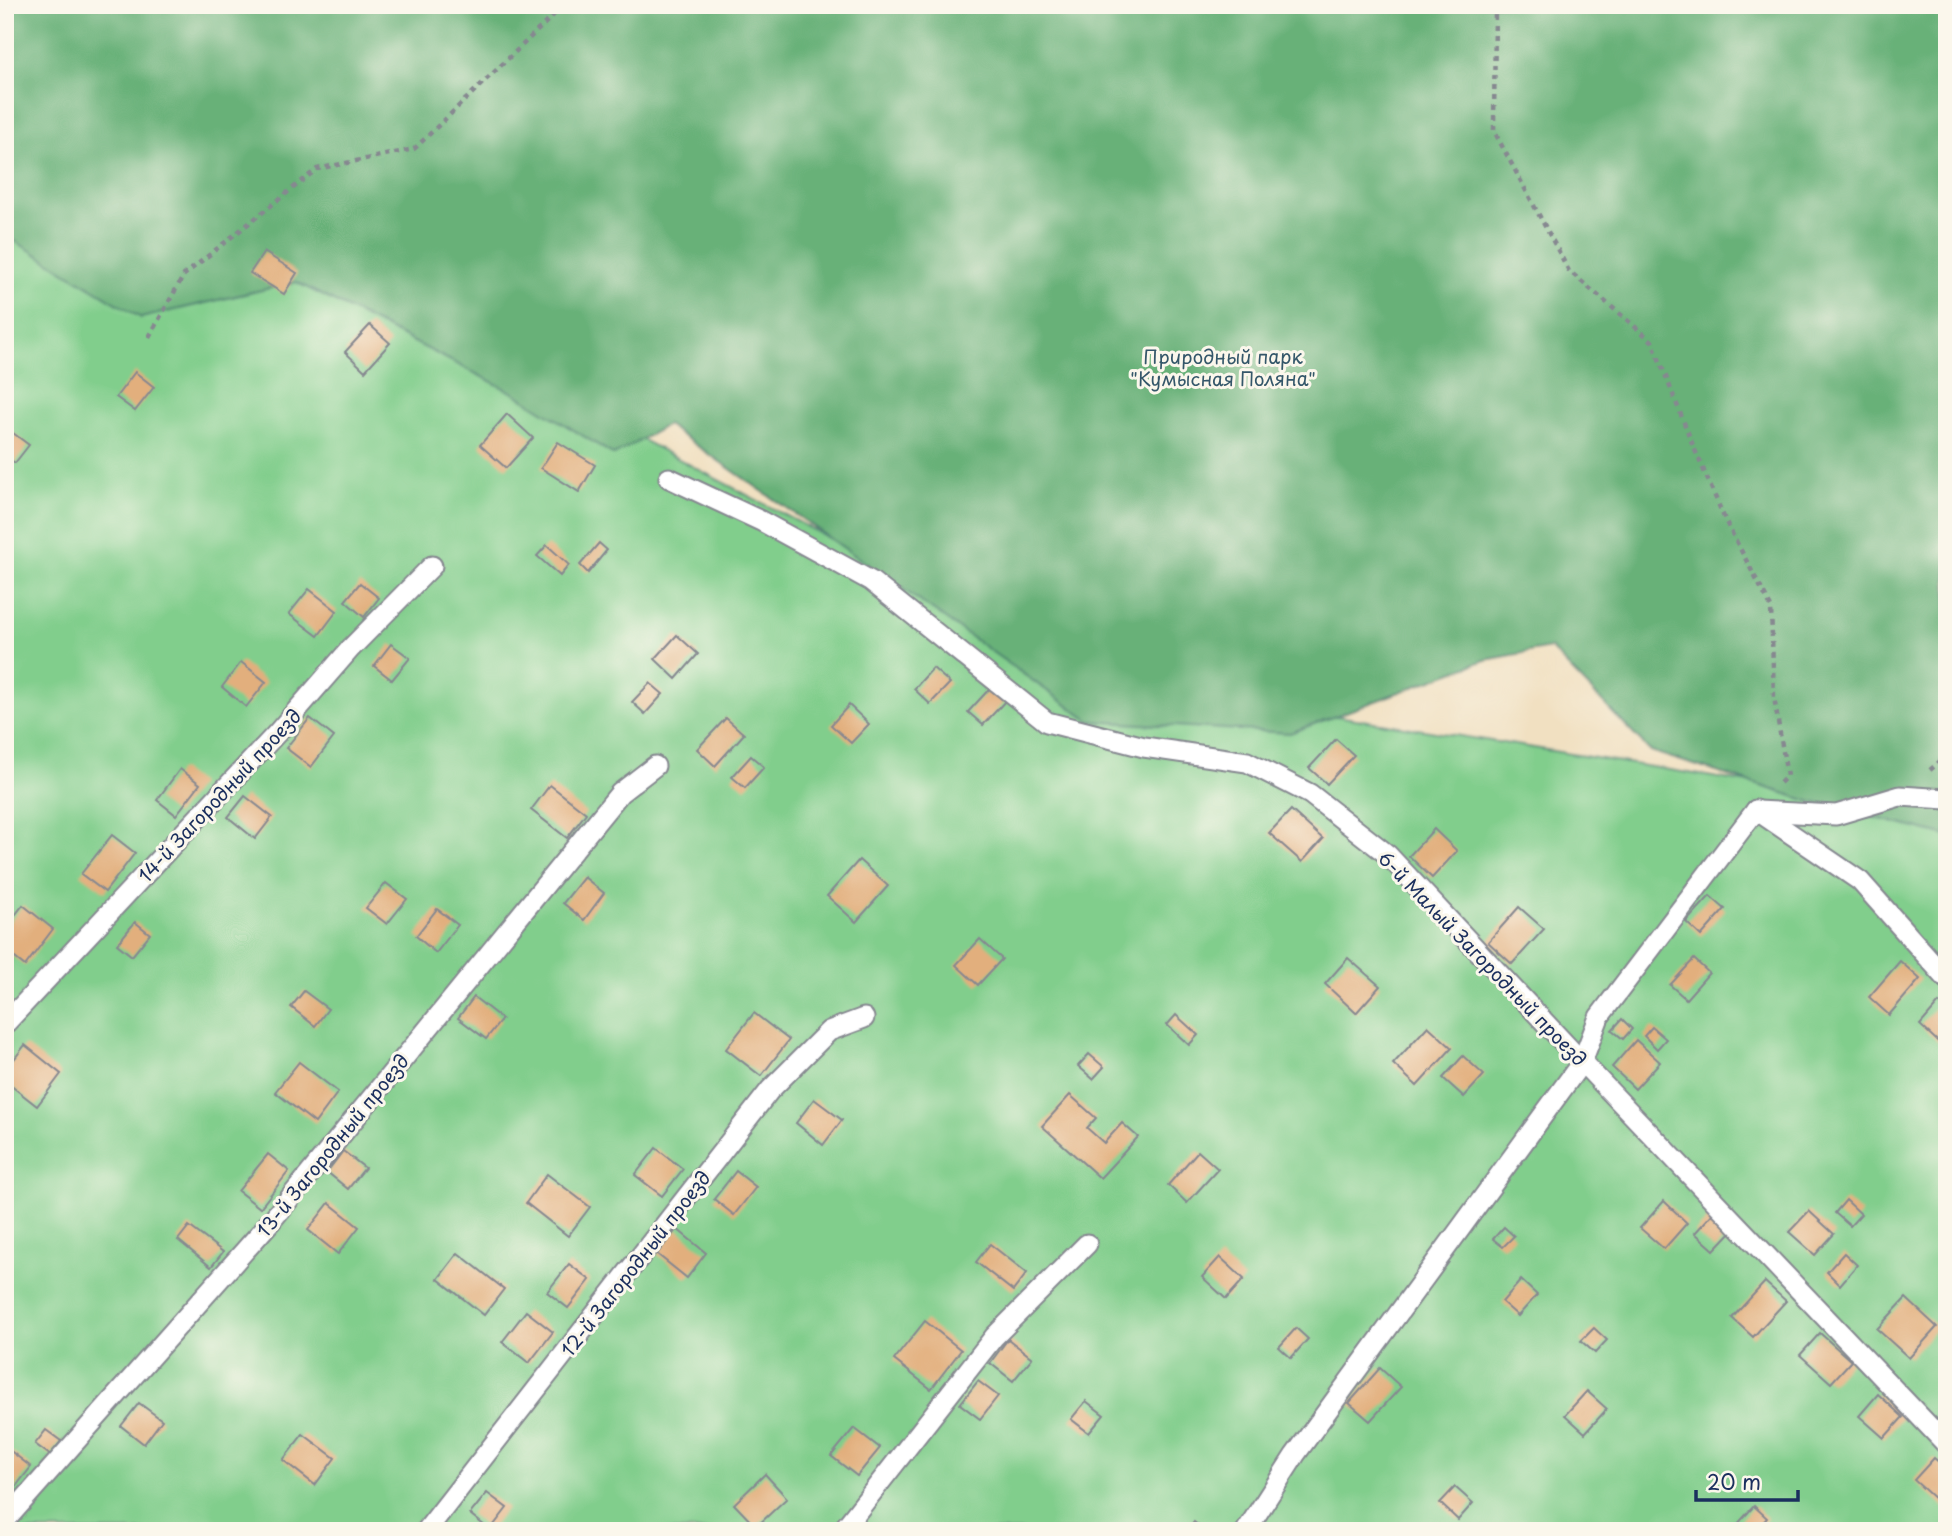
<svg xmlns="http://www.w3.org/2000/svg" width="1952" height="1536" font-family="'Playpen Sans',sans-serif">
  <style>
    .green { fill: #81ce8c; stroke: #4e7e75; stroke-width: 2 }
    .forest { fill: #68b178; stroke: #42706b; stroke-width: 2 }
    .building { fill: #e2af7d }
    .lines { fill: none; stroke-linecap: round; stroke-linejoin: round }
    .lane-casing { stroke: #868890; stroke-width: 23 }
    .path { stroke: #868890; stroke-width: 4.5; stroke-dasharray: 5 5; stroke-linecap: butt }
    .lane { stroke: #fff; stroke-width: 19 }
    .labels { text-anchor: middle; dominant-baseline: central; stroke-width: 6; stroke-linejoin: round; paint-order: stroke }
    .park-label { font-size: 19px; fill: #34576a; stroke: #fbf7ec }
    .street-label { font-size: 19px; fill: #1b2f5e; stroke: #fbf7ec }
  </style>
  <rect width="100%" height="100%" fill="#fbf7ec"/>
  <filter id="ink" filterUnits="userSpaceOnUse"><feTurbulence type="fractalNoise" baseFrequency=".0143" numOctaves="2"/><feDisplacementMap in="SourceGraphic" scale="14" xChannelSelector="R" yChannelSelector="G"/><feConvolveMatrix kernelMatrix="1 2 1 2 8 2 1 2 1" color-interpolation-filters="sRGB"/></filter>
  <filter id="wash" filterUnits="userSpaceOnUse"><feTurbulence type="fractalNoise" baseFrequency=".00686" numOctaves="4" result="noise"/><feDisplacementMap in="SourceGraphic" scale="28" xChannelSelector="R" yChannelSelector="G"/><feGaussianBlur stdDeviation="1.57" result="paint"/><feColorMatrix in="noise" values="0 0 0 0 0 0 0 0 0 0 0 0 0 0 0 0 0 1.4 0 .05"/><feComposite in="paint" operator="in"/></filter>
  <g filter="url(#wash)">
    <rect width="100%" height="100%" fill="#f1e0c1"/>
    <path class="green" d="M5 211 259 238 1091 676 1947 815V1531H5Z"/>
    <path class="forest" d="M5 5H1947V836L1809 801 1650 751 1550 648 1485 660 1290 733 1090 721 890 580 667 425 614 455 514 393 296 282 141 318 5 235Z"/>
    <g id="blocks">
      <g class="building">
        <path d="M264 252 297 273 284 294 250 273Z"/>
        <path d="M370 325 390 343 365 371 345 352Z"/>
        <path d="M135 372 154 387 135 411 116 397Z"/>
        <path d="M507 414 533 438 506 468 480 445Z"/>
        <path d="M5 427 29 445 15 463 5 456Z"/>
        <path d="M558 442 595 465 579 492 541 468Z"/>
        <path d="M599 543 607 550 588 573 580 565Z"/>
        <path d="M547 545 569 565 560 576 537 556Z"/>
        <path d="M360 583 379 598 364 617 345 601Z"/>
        <path d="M309 589 337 611 318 636 289 614Z"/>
        <path d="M677 635 698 654 676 679 655 659Z"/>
        <path d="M391 644 410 658 392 680 374 666Z"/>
        <path d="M241 662 266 682 246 707 222 687Z"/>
        <path d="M933 668 950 683 930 704 914 689Z"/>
        <path d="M650 683 663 694 645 714 632 702Z"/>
        <path d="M992 686 1007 699 983 725 968 712Z"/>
        <path d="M849 705 869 724 851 743 831 725Z"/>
        <path d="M310 718 334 737 311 767 286 748Z"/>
        <path d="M726 718 744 734 715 766 697 749Z"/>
        <path d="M1336 739 1354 755 1327 784 1309 768Z"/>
        <path d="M751 756 764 767 745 788 732 777Z"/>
        <path d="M180 769 200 784 176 815 157 800Z"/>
        <path d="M550 785 586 813 567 838 531 810Z"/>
        <path d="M245 796 272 817 255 839 228 817Z"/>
        <path d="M1291 810 1323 839 1302 862 1269 833Z"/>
        <path d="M1434 829 1457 851 1432 878 1409 856Z"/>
        <path d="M112 835 135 853 105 892 81 874Z"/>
        <path d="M859 860 888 886 856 922 827 896Z"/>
        <path d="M584 877 604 893 584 920 563 903Z"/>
        <path d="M386 883 407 899 387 924 366 908Z"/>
        <path d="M1710 896 1725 909 1701 936 1686 922Z"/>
        <path d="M23 905 53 929 25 966 5 950V928Z"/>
        <path d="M1519 907 1544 929 1512 964 1488 942Z"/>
        <path d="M437 909 458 925 436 953 416 936Z"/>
        <path d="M135 922 150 934 132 956 117 944Z"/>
        <path d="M980 939 1002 959 978 985 956 965Z"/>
        <path d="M1348 958 1380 986 1356 1013 1325 984Z"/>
        <path d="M1694 959 1709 973 1686 999 1670 985Z"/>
        <path d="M1900 961 1920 979 1889 1015 1869 997Z"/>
        <path d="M304 991 328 1009 315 1026 291 1007Z"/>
        <path d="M474 997 502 1019 486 1039 458 1018Z"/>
        <path d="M1939 1003 1947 1010V1050L1920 1025Z"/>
        <path d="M754 1013 789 1040 761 1076 726 1049Z"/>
        <path d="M1176 1015 1198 1035 1189 1045 1167 1025Z"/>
        <path d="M1622 1019 1632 1029 1623 1039 1612 1030Z"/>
        <path d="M1428 1026 1452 1048 1417 1086 1393 1064Z"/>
        <path d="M1652 1027 1666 1039 1657 1049 1644 1036Z"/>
        <path d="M1636 1040 1660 1062 1635 1089 1612 1067Z"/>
        <path d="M25 1045 61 1074 37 1106 5 1081V1071Z"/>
        <path d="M1089 1054 1104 1067 1093 1079 1078 1066Z"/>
        <path d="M1463 1056 1484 1075 1464 1097 1443 1078Z"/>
        <path d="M299 1062 338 1092 315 1123 275 1092Z"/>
        <path d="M1070 1095 1096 1118 1087 1128 1104 1143 1122 1123 1138 1137 1100 1178 1042 1126Z"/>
        <path d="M814 1099 842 1120 823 1145 796 1123Z"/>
        <path d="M656 1148 683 1169 662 1196 635 1175Z"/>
        <path d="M343 1151 365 1168 348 1189 327 1172Z"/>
        <path d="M1198 1151 1218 1169 1187 1203 1168 1185Z"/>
        <path d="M268 1154 289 1171 260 1208 238 1191Z"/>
        <path d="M736 1171 756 1187 734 1215 714 1199Z"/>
        <path d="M547 1174 590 1207 568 1236 526 1203Z"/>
        <path d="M1846 1200 1861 1214 1850 1226 1835 1213Z"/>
        <path d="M1664 1201 1687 1223 1664 1249 1640 1228Z"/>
        <path d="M329 1203 359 1227 338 1254 308 1230Z"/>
        <path d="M1809 1211 1834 1234 1815 1255 1789 1232Z"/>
        <path d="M1714 1212 1734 1229 1714 1250 1695 1233Z"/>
        <path d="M189 1226 223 1252 211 1267 178 1240Z"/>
        <path d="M1504 1227 1514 1236 1503 1247 1493 1239Z"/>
        <path d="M677 1229 706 1253 687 1278 657 1254Z"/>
        <path d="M990 1244 1027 1273 1013 1291 976 1262Z"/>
        <path d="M458 1253 504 1289 484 1315 438 1279Z"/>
        <path d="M1844 1253 1857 1265 1840 1285 1827 1272Z"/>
        <path d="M1220 1257 1244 1279 1226 1299 1202 1277Z"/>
        <path d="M569 1264 590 1280 568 1308 547 1292Z"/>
        <path d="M1521 1280 1537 1295 1518 1316 1502 1302Z"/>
        <path d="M1765 1282 1786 1301 1753 1337 1732 1318Z"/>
        <path d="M1906 1298 1937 1327 1909 1358 1877 1329Z"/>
        <path d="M526 1311 553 1332 529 1363 502 1342Z"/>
        <path d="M925 1321 961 1350 931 1389 894 1360Z"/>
        <path d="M1296 1328 1308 1339 1291 1358 1279 1347Z"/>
        <path d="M1594 1328 1607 1340 1595 1353 1581 1341Z"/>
        <path d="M1820 1333 1851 1361 1831 1383 1800 1355Z"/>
        <path d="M1008 1339 1032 1358 1013 1381 990 1363Z"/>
        <path d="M1380 1368 1401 1387 1370 1421 1349 1403Z"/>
        <path d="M978 1381 998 1396 980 1419 960 1404Z"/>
        <path d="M1587 1391 1607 1409 1585 1433 1565 1415Z"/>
        <path d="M1878 1394 1903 1417 1884 1438 1859 1416Z"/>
        <path d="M1086 1401 1104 1415 1089 1433 1071 1419Z"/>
        <path d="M139 1403 162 1420 144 1444 121 1426Z"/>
        <path d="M854 1428 880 1448 857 1476 831 1456Z"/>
        <path d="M46 1430 61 1441 50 1455 35 1444Z"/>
        <path d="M303 1434 335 1458 315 1485 283 1460Z"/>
        <path d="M8 1449 31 1467 13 1490 5 1483V1452Z"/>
        <path d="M1934 1458 1947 1469V1510L1914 1480Z"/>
        <path d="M765 1474 787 1498 756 1527 734 1504Z"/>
        <path d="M1455 1487 1473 1503 1458 1520 1440 1503Z"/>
        <path d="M487 1493 507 1508 490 1530 470 1514Z"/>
        <path d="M1754 1506 1767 1518 1756 1531H1737L1734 1528Z"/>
        <path d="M1194 1522 1205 1531H1187Z"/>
      </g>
    </g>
  </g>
  <g filter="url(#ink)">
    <use href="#blocks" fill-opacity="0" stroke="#868890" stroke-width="2"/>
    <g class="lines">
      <defs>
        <g id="lane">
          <path d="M669 478 761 521 871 581 1047 722 1144 747 1247 762 1310 794 1388 855 1582 1062 1947 1445"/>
          <path d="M1756 810 1860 881 1947 979"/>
          <path d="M1757 811 1836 815 1900 796 1947 799"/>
          <path d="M5 1024 277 733 351 648 432 566"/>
          <path d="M5 1521 272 1220 620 793 655 766"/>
          <path d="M426 1531 770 1090 829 1031 864 1018"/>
          <path d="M842 1531 994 1337 1087 1244"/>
          <path d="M1246 1531 1295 1455 1582 1062 1599 1017 1756 810"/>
        </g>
      </defs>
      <use href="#lane" class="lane-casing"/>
      <g class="path">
        <path d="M1495 5 1494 131 1569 271 1652 341 1692 443 1726 522 1771 607 1774 697 1787 776 1778 785"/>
        <path d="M149 337 184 275 317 169 414 149 564 5"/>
        <path d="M1930 770 1947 755"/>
      </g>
      <use href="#lane" class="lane"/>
    </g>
  </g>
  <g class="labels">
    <g class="park-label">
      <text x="1223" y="356">Природный парк<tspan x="1223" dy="22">"Кумысная Поляна"</tspan></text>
    </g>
    <g class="street-label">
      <text transform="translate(219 795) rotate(-47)">14-й Загородный проезд</text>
      <text transform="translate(1483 958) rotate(46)">6-й Малый Загородный проезд</text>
      <text transform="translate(332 1145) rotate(-51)">13-й Загородный проезд</text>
      <text transform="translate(635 1263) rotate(-52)">12-й Загородный проезд</text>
    </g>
  </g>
  <rect width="1952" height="1536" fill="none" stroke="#fbf7ec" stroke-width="28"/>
  <path d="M1696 1490v10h102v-10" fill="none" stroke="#1b2f5e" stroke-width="3.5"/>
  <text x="1707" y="1490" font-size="21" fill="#1b2f5e" stroke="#fbf7ec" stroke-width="5" paint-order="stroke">20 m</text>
</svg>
